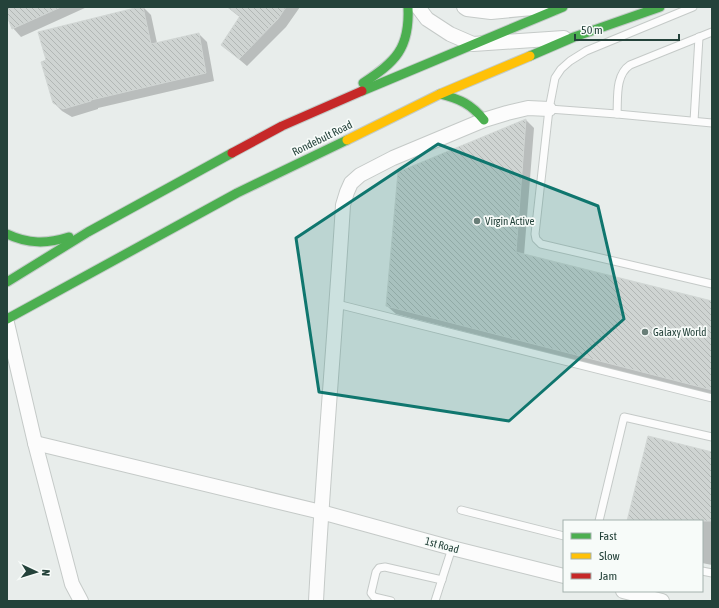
<svg xmlns="http://www.w3.org/2000/svg" width="719" height="608" font-family="'Asap Condensed',sans-serif">
  <style>
    .shadow { fill: #0003 }
    .building { fill: url(#building-back-hatch); stroke: #d1d6d4 }
    .lines { fill: none; stroke-linecap: round; stroke-linejoin: round }
    .lane-casing { stroke: #c5cac8; stroke-width: 9 }
    .street-casing { stroke: #c5cac8; stroke-width: 16 }
    .fast-casing { stroke: #c3cbc8; stroke-width: 11 }
    .slow-casing { stroke: #c3cbc8; stroke-width: 11 }
    .jam-casing { stroke: #c3cbc8; stroke-width: 11 }
    .lane { stroke: #fcfcfc; stroke-width: 7 }
    .street { stroke: #fcfcfc; stroke-width: 14 }
    .fast { stroke: #4caf50; stroke-width: 9 }
    .slow { stroke: #ffc107; stroke-width: 9 }
    .jam { stroke: #c62828; stroke-width: 9 }
    .marked { fill: #0f766e; fill-opacity: 0.2; stroke: #0f766e; stroke-width: 3; stroke-linejoin: round }
    .poi-dot { fill: #697e78; stroke: #f7fbf9; stroke-width: 1.5 }
    .labels { text-anchor: middle; dominant-baseline: central; stroke-width: 3.5; stroke-linejoin: round; paint-order: stroke }
    .street-label { font-size: 11px; fill: #24423a; stroke: #f7fbf9 }
    .poi-label { font-size: 11px; fill: #24423a; stroke: #f7fbf9; text-anchor: start }
  </style>
  <defs>
    <pattern id="building-back-hatch" width="6" height="6" patternUnits="userSpaceOnUse"><rect width="6" height="6" fill="#cfd4d2"/><path d="M-1 5l2 2M0 0l6 6M5-1l2 2" fill="none" stroke="#b2b7b5"/></pattern>
  </defs>
  <rect width="100%" height="100%" fill="#e8edeb"/>
  <g class="shadow">
    <path d="M7 7H87L21 37 13 28 7 13Z"/>
    <path d="M143 7 151 15 157 43 199 34 207 42 214 81 98 108V109L72 117 62 111 54 103Z"/>
    <path d="M227 7H300L286 27 247 66 222 45 241 18Z"/>
    <path d="M526 120 534 128 524 255 712 302V395L396 314 387 306Z"/>
    <path d="M712 453V565L702 563V521H628Z"/>
  </g>
  <g class="building">
    <path d="M7 7H61L12 29 7 16Z"/>
    <path d="M139 7H143L151 44 199 33 206 73 91 100V101L63 109 53 103 41 62 46 60 38 32Z"/>
    <path d="M228 7H286L278 19 239 59 221 45 240 16Z"/>
    <path d="M526 119 516 252 712 301V390L386 306 398 172Z"/>
    <path d="M648 436 712 452V521H627Z"/>
  </g>
  <g class="lines">
    <defs>
      <g id="lane">
        <path d="M693 7 586 51 570 61 561 69 555 78 549 109 535 234 536 239 541 244 712 284"/>
        <path d="M549 109 617 114 712 123"/>
        <path d="M617 114C618 98 615 75 630 65L712 32"/>
        <path d="M694 121 699 37"/>
        <path d="M337 304 712 398"/>
        <path d="M461 510 564 536"/>
        <path d="M599 521 624 417 712 437"/>
        <path d="M702 571 712 573"/>
        <path d="M391 601 374 597 371 593 376 572 379 568 385 567 442 580"/>
        <path d="M435 601 452 548"/>
      </g>
      <g id="street">
        <path d="M418 7 427 19 450 34 473 44 564 38"/>
        <path d="M464 7 467 9 491 12 532 8H554"/>
        <path d="M7 323 35 443 72 584 81 601"/>
        <path d="M35 443 321 512 452 548 564 576"/>
        <path d="M623 591 662 601"/>
        <path d="M316 601C323 469 335 337 343 205L347 192 351 183 360 175 393 158 484 120 507 113 528 108 549 109"/>
      </g>
      <g id="fast">
        <path d="M530 56 574 37 660 7"/>
        <path d="M363 83C395 62 410 49 408 7"/>
        <path d="M362 91 563 7"/>
        <path d="M440 94C460 99 471 104 484 120"/>
        <path d="M7 234C28 244 47 244 69 237"/>
        <path d="M7 282 88 232 232 153"/>
        <path d="M7 319 237 193 347 140"/>
      </g>
      <path id="slow" d="M347 140 440 94 530 56"/>
      <path id="jam" d="M232 153 282 126 362 91"/>
    </defs>
    <use href="#lane" class="lane-casing"/>
    <use href="#street" class="street-casing"/>
    <use href="#fast" class="fast-casing"/>
    <use href="#slow" class="slow-casing"/>
    <use href="#jam" class="jam-casing"/>
    <use href="#lane" class="lane"/>
    <use href="#street" class="street"/>
    <use href="#fast" class="fast"/>
    <use href="#slow" class="slow"/>
    <use href="#jam" class="jam"/>
  </g>
  <path class="marked" d="M438 144 598 206 624 319 509 421 319 392 296 238Z"/>
  <g class="poi-dot">
    <circle cx="477" cy="221" r="4"/>
    <circle cx="645" cy="332" r="4"/>
  </g>
  <g class="labels">
    <g class="street-label">
      <text transform="translate(322 138) rotate(-26)">Rondebult Road</text>
      <text transform="translate(442 545) rotate(15)">1st Road</text>
    </g>
    <g class="poi-label">
      <text x="485" y="221">Virgin Active</text>
      <text x="653" y="332">Galaxy World</text>
    </g>
  </g>
  <rect width="719" height="608" fill="none" stroke="#24423a" stroke-width="16"/>
  <rect x="563" y="520" width="140" height="72" fill="#f7fbf9" stroke="#a3b1ad"/>
  <rect x="571" y="533" width="20" height="6" fill="#4caf50" stroke="#a3b1ad"/>
  <text x="599" y="540" font-size="12" fill="#24423a">Fast</text>
  <rect x="571" y="553" width="20" height="6" fill="#ffc107" stroke="#a3b1ad"/>
  <text x="599" y="560" font-size="12" fill="#24423a">Slow</text>
  <rect x="571" y="573" width="20" height="6" fill="#c62828" stroke="#a3b1ad"/>
  <text x="599" y="580" font-size="12" fill="#24423a">Jam</text>
  <g transform="translate(36 572) rotate(94)" stroke="#f7fbf9" stroke-width="3" paint-order="stroke">
  <path d="M0-3L7 15L0 10L-7 15Z" fill="#24423a"/>
  <text y="-6" font-size="11" font-weight="bold" text-anchor="middle" fill="#24423a">N</text>
  </g>
  <path d="M575 34v6h104v-6" fill="none" stroke="#24423a" stroke-width="2"/>
  <text x="581" y="34" font-size="12" fill="#24423a" stroke="#f7fbf9" stroke-width="3" paint-order="stroke">50 m</text>
</svg>
